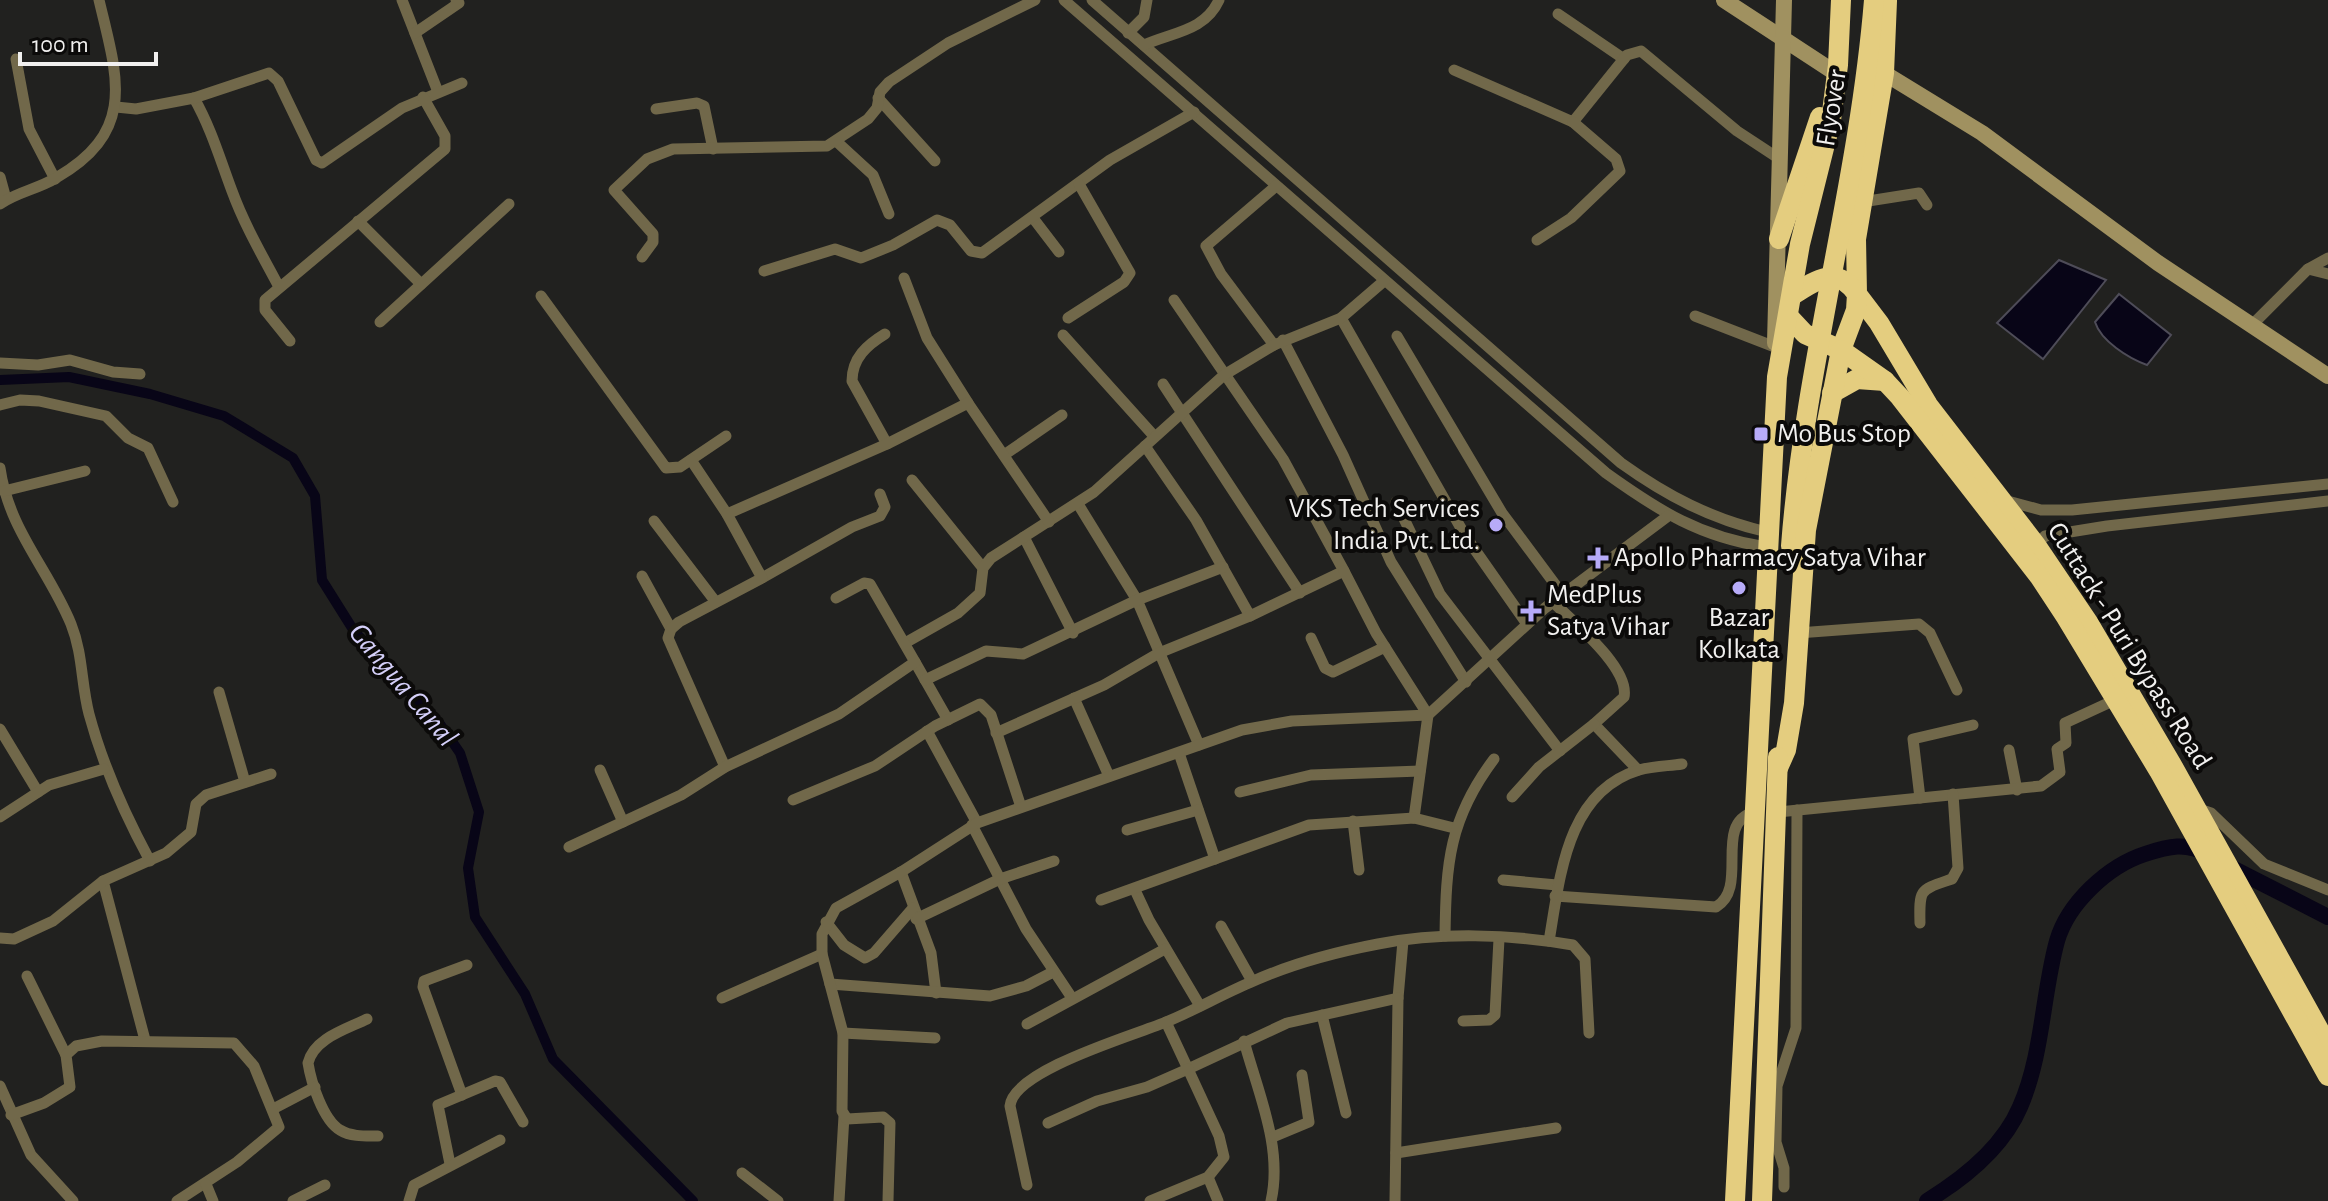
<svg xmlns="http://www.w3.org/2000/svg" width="2328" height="1201" font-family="'Alegreya Sans',sans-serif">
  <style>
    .water { fill: #080517; stroke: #4e4c58; stroke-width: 2 }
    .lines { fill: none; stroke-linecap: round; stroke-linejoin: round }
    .canal { stroke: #080517; stroke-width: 10 }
    .river { stroke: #080517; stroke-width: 16 }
    .street { stroke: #71684a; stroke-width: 11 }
    .secondary { stroke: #a09160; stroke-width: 16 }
    .highway { stroke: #e4cd7f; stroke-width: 20 }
    .poi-dot { fill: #b7abf8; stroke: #0b0a09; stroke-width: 3 }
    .labels { text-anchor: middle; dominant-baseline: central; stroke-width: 8; stroke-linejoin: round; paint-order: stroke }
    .street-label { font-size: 28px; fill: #f1f0ef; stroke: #0b0a09 }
    .poi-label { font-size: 28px; fill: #f1f0ef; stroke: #0b0a09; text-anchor: start }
    .water-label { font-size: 30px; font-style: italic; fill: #d4cff9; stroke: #0b0a09 }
  </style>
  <rect width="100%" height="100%" fill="#21211f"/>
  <g class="water">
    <path d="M2059 260 2106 280 2043 359 1997 323Z"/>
    <path d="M2119 294 2171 335 2147 365C2128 358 2101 341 2095 322Z"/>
  </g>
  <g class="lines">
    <path class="canal" d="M0 380 69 377 150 394 224 416 293 458 315 496 322 580 354 631 440 724 460 753 479 812 468 868 475 917 525 994 553 1059 693 1201"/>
    <g class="river">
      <path d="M2228 866 2328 917"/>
      <path d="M1927 1201C1963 1179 2003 1147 2020 1107 2043 1054 2042 996 2057 941 2068 903 2108 866 2145 854 2169 846 2186 842 2208 854"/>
    </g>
    <g class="street">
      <path d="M402 0 438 92"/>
      <path d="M1064 0 1606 473C1659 511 1700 537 1766 547"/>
      <path d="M1092 0 1621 463C1667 496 1711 519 1767 532"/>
      <path d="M1558 14 1624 59"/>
      <path d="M415 33 459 3 456 0"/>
      <path d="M1128 33 1144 17 1147 0"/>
      <path d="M1144 45C1173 32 1205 31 1219 0"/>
      <path d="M16 59 29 129 55 179"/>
      <path d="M1454 70 1573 122 1627 55 1641 51 1737 131 1781 160"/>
      <path d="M194 98C211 128 220 159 232 191 244 224 262 255 279 287"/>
      <path d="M878 98 935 161"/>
      <path d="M116 107 136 109 194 98 269 73 278 81 316 160 322 163 402 108 462 83"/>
      <path d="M656 109 697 103 704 106 713 149"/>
      <path d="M836 141 873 175 889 214"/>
      <path d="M0 177 6 199"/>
      <path d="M1862 202 1919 193 1927 205"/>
      <path d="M0 204C17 192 38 189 56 178 138 131 117 76 99 0"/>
      <path d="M1033 218 1059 252"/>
      <path d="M358 221 421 284"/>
      <path d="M1537 240 1571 218 1620 171 1616 159 1573 122"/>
      <path d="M642 257 653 242V234L614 190 647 159 673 149 827 146 868 119 877 108 880 92 889 82 948 43 1035 0"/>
      <path d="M2308 269 2328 274"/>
      <path d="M764 271 835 249 861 258 893 245 937 220 950 225 971 251 982 253 1110 160 1194 112"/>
      <path d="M904 278 927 338 968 403"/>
      <path d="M541 296 666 468 680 467 726 436"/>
      <path d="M1695 316 1775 347"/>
      <path d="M1068 318 1124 282 1130 273 1079 184"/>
      <path d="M1341 318 1466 537 1527 624"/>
      <path d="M380 322 509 204"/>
      <path d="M2253 324 2308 269 2328 258"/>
      <path d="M885 334C867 345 852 358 852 381L887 444"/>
      <path d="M1063 335 1154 436"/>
      <path d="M1397 336 1502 513 1563 595"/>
      <path d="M1283 340 1343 455 1391 562 1466 682"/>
      <path d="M290 341 265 310V300L445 149V136L423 97"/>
      <path d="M1274 345 1221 274 1206 246 1276 186"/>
      <path d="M0 363 38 365 70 360 113 372 140 374"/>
      <path d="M1163 384 1300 593"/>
      <path d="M0 405 20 400 39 401 106 416 128 438 148 448 173 502"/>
      <path d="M1145 446 1196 520 1250 616 1344 571 1283 459 1174 300"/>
      <path d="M1004 455 1062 415"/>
      <path d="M691 460 727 514"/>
      <path d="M0 468C9 531 48 568 71 624 83 654 81 683 89 714 103 766 124 813 150 861"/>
      <path d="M912 480 983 568"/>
      <path d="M4 491 85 471"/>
      <path d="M2004 500 2041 510H2072L2328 484"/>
      <path d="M1396 502 1440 594 1560 751"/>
      <path d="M1078 504 1137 600 1199 745"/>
      <path d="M654 521 715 601"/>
      <path d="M1024 537 1073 633"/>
      <path d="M2036 545 2045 536 2107 526 2328 501"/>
      <path d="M1344 571 1376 633 1428 715 1414 818"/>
      <path d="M642 576 671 629"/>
      <path d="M762 578 852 527 880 516 885 507 880 494"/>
      <path d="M1553 602C1573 622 1630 668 1624 697L1594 724 1638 770"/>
      <path d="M1798 633 1919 624 1930 633 1957 690"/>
      <path d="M1311 638 1325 668 1333 672 1385 647"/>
      <path d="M905 643 958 613 980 593 983 568 991 558 1094 492 1224 375 1274 345 1341 318 1384 281"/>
      <path d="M915 662 948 720"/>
      <path d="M925 680 986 651 1023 654 1137 600 1223 567"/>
      <path d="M219 692 245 782"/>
      <path d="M1074 698 1109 776"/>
      <path d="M0 729 38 792"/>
      <path d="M927 731 977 823"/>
      <path d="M996 733 1104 685 1159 653 1250 616"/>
      <path d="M2009 750 2017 790"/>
      <path d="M1179 753 1215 859"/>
      <path d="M725 767 668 638 671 629 679 622 762 578 727 514 887 444 968 403 1049 522"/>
      <path d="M600 770 623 822"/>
      <path d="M1240 792 1311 775 1420 771"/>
      <path d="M1512 797 1539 767 1594 724"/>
      <path d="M1920 798 1913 739 1973 725"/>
      <path d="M793 800 875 766 935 726 980 704 991 715 1021 807"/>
      <path d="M2196 808 2211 813 2264 864 2328 890"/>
      <path d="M1778 812 2041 786 2060 772 2057 749 2066 743 2065 723 2117 699"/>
      <path d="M0 817 49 785 104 769"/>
      <path d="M1353 821 1359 870"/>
      <path d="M972 825 1026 929 1072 998"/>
      <path d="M1127 830 1198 810"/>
      <path d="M569 847 681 795 725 767 839 714 915 662 870 584 864 583 836 598"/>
      <path d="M901 872 931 953 936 993"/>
      <path d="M1503 880 1557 885"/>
      <path d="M103 881 145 1040"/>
      <path d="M1135 890 1149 920 1200 1006"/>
      <path d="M1555 896 1716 907C1750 887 1712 824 1754 812"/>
      <path d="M1101 900 1309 825 1414 818 1454 828"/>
      <path d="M916 919 1000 879 1054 861"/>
      <path d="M826 922 844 945 865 958 874 953 913 908"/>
      <path d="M1920 923C1919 888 1920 890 1952 879L1958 868 1953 794"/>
      <path d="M1221 926 1252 981"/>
      <path d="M1445 936C1446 863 1449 819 1494 759"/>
      <path d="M0 938 14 939 53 921 103 881 166 853 191 832 196 804 206 795 271 774"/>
      <path d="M1549 941C1560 878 1566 792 1639 770 1653 766 1669 766 1682 764"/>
      <path d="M27 976 66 1055"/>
      <path d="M830 984 990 996 1026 986 1053 972"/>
      <path d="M722 998 822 954"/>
      <path d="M1322 1015 1346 1113"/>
      <path d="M367 1019C347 1029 314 1038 308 1063 311 1082 323 1120 340 1130 351 1137 366 1136 378 1136"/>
      <path d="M1463 1021 1489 1020 1495 1015 1499 939"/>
      <path d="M1166 1022 1188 1069 1287 1023 1398 998 1403 941"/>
      <path d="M1027 1024 1165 949"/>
      <path d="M843 1033 935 1038"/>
      <path d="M1244 1041C1258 1093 1283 1147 1271 1201"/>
      <path d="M0 1086 31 1155 73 1201"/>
      <path d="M462 1095 423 987 424 981 467 965"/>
      <path d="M273 1109 315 1087"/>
      <path d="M11 1115 44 1103 70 1087 66 1055 76 1046 102 1041 234 1043 254 1066 279 1127 237 1162 177 1201"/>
      <path d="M1048 1123 1097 1101 1147 1087 1188 1069 1219 1136 1224 1157 1208 1177 1150 1201"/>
      <path d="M1273 1137 1309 1122 1302 1075"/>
      <path d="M1396 1153 1556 1128"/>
      <path d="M450 1164 438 1105 495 1081 500 1082 523 1122"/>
      <path d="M742 1173 778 1201"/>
      <path d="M1208 1177 1218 1201"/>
      <path d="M206 1184 213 1201"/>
      <path d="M1027 1185 1010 1106C1013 1070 1135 1035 1166 1022 1195 1010 1221 995 1249 983 1288 965 1336 952 1378 944 1440 932 1510 934 1573 945L1585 959 1589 1033"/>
      <path d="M1784 1187V1168L1776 1142 1777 1086 1796 1028 1797 810"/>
      <path d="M293 1201 325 1185"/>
      <path d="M409 1201 414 1185 500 1140"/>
      <path d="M839 1201 844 1116"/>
      <path d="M888 1201 890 1123 883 1117 847 1119 842 1111 843 1033 822 954V934L836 908 901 872 977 823 1242 730 1292 721 1428 715 1545 608 1668 516"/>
      <path d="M1395 1201 1398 998"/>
    </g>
    <g class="secondary">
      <path d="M1724 0 1837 74"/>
      <path d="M1884 73 1982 133 2158 263 2328 376"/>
      <path d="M1775 343 1784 0"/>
    </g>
    <g class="highway">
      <path d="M1887 1 1884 73 1856 239 1857 294 1879 323 1928 405 2036 545 2088 622 2172 765 2328 1046"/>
      <path d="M1779 239 1820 117"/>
      <path d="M1790 318 1805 334 1841 350 1856 310 1857 294C1837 265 1817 279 1793 295"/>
      <path d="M1832 393 1857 379 1885 381"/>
      <path d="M1791 546C1805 362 1859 184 1874 0"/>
      <path d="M1778 768 1786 750 1794 703 1806 530 1841 350 1885 381 1900 397 2039 576 2066 617 2159 771 2328 1076"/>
      <path d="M1735 1201 1777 377 1800 244 1831 120 1838 65 1841 0"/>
      <path d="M1762 1201 1778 757"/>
    </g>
  </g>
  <g class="poi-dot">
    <rect x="1753" y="426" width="16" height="16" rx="4"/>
    <circle cx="1496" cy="525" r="8"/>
    <path d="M1594 546h8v8h8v8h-8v8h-8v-8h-8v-8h8z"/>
    <circle cx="1739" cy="588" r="8"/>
    <path d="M1527 599h8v8h8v8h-8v8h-8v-8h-8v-8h8z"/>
  </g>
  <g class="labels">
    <g class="street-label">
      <text transform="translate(1832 108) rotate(-81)">Flyover</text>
      <text transform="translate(2129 646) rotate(58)">Cuttack - Puri Bypass Road</text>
    </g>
    <g class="poi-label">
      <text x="1777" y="434">Mo Bus Stop</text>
      <text x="1480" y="509" text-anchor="end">VKS Tech Services<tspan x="1480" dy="32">India Pvt. Ltd.</tspan></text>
      <text x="1614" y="558">Apollo Pharmacy Satya Vihar</text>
      <text x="1547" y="595">MedPlus<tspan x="1547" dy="32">Satya Vihar</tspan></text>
      <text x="1739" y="618" text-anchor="middle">Bazar<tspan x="1739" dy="32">Kolkata</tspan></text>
    </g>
    <g class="water-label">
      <text transform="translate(403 685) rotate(50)">Gangua Canal</text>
    </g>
  </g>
  <path d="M20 52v12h136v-12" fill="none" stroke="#f1f0ef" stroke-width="4"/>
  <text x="32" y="52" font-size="24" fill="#f1f0ef" stroke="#0b0a09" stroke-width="6" paint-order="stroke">100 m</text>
</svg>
